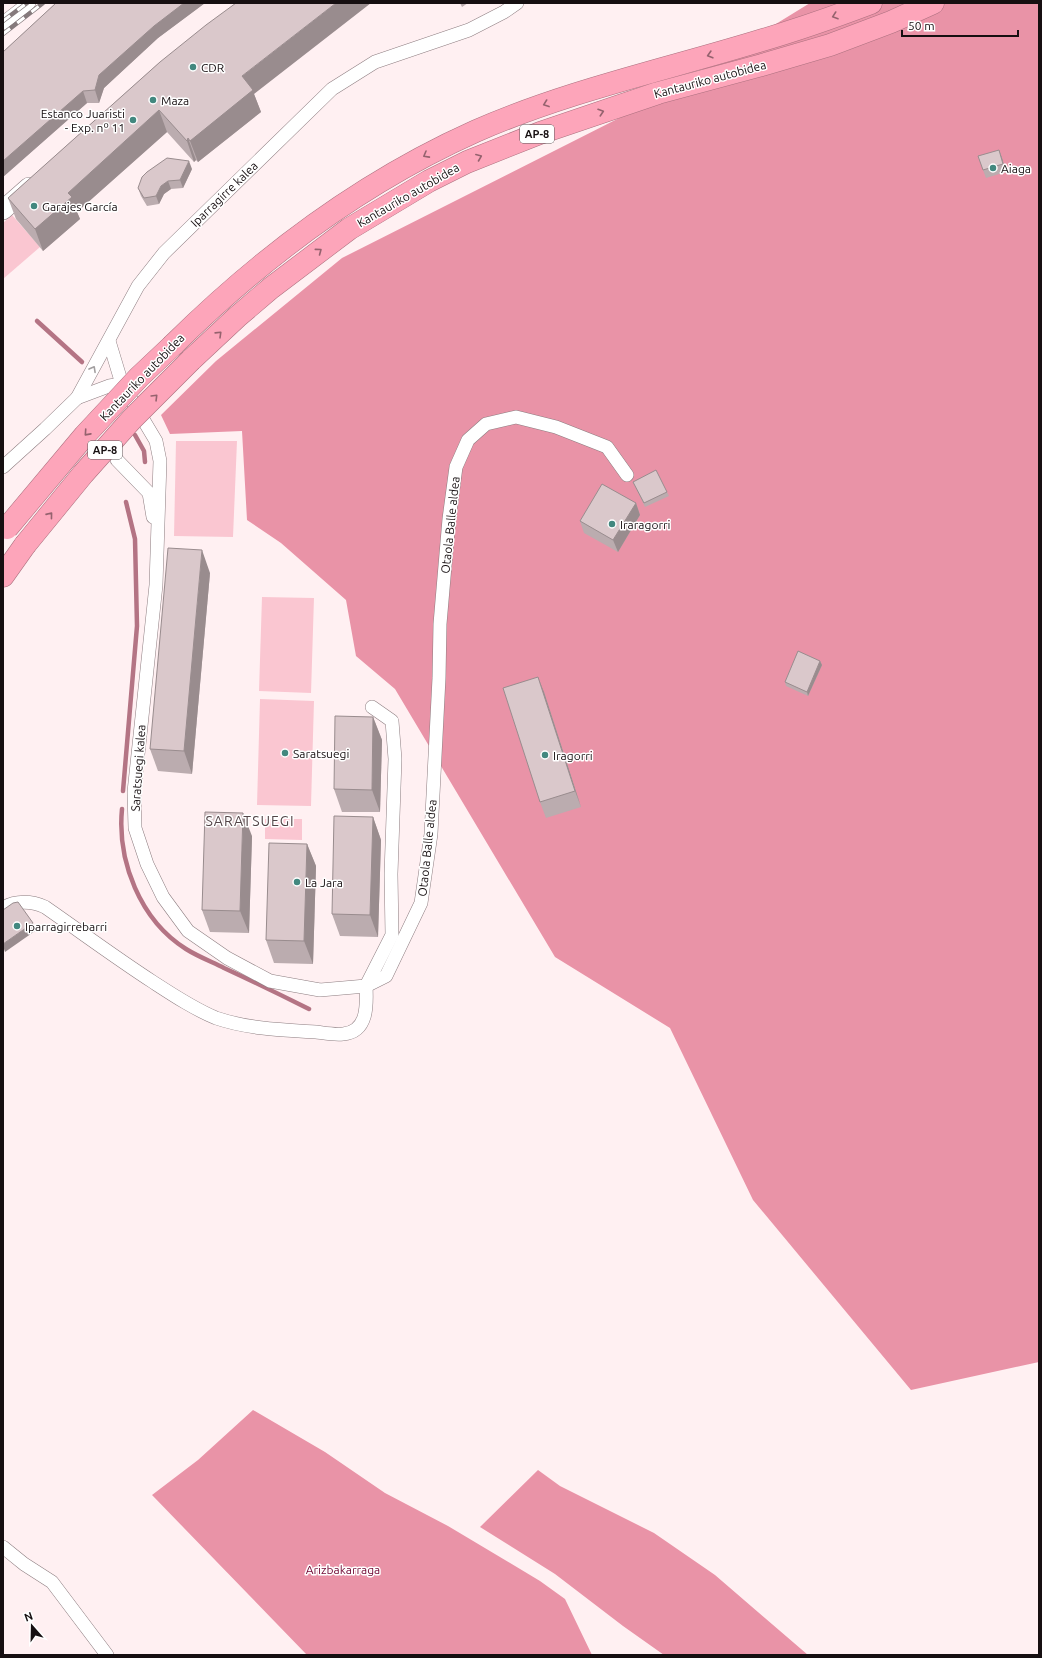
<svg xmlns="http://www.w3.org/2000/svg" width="1042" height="1658" font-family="Ubuntu,sans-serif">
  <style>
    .green { fill: #fac6d1 }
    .forest { fill: #e993a7 }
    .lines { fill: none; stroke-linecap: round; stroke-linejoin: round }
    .stream { stroke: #b47484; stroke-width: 4.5 }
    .street-casing { stroke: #8d7d80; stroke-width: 14 }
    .secondary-casing { stroke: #8d7d80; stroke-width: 20 }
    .highway-casing { stroke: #ac707f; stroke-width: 23 }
    .street { stroke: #fff; stroke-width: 13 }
    .secondary { stroke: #fff; stroke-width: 19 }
    .highway { stroke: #fda5ba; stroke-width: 22 }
    .rail-casing { stroke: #857a7c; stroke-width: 4.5 }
    .rail { stroke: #fff; stroke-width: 3; stroke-dasharray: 9; stroke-linecap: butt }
    .highway-bridge-casing { stroke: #ac707f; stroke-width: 23; stroke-linecap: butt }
    .highway-bridge { stroke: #fda5ba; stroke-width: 22 }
    .wall { fill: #bbacaf }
    .shaded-wall { fill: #998c8e }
    .building { fill: #dac8cb; stroke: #998c8e }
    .oneway { stroke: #95626e }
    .oneway2 { stroke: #a29fa0 }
    .poi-dot { fill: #42887f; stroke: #fff; stroke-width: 1.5 }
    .labels { text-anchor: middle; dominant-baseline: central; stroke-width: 3; stroke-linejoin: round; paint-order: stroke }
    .shield { fill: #fff; stroke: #5c5758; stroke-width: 1 }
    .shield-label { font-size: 11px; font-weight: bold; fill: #160f11 }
    .poi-label { font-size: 12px; fill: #160f11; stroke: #fff; text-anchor: start }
    .street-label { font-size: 12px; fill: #160f11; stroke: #fff }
    .park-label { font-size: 12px; fill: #6f0632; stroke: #fff }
    .quarter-label { font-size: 14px; letter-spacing: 1px; fill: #524447; stroke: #fff }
  </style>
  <rect width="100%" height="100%" fill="#fff0f2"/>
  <g class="green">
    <path d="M12 215 40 247 3 279V223Z"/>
    <path d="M176 441H237L233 537 174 536Z"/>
    <path d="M262 597 314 598 311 693 259 691Z"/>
    <path d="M260 699 314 701 311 806 257 805Z"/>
    <path d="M265 819H302V840L265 839Z"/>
  </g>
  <g class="forest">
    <path d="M810 3H1039V1362L911 1390 753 1200 670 1028 555 957 395 689 356 656 346 600 281 543 247 520 242 431 170 434 161 415 216 361 342 258 643 106Z"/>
    <path d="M253 1410 325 1452 385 1493 448 1526 540 1581 565 1599 592 1655H307L152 1495 198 1460Z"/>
    <path d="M538 1470 560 1486 654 1533 715 1575 808 1655H664L623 1626 555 1574 480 1527Z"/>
  </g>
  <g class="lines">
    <g class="stream">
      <path d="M37 321 82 362"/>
      <path d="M135 435 144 451 145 462"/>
      <path d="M123 791 137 626 135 539 126 502"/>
      <path d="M122 809C117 861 140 920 186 949 197 956 212 962 224 968 252 981 281 995 309 1009"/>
    </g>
    <defs>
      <g id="street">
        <path d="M3 23 29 3"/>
        <path d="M109 341 122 384 156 441 160 461 156 585 134 792 135 828 147 864 163 897 188 931 227 958 270 981 320 990 366 986 386 976 421 903 431 834 439 678 440 624 449 519 456 467 468 440 486 424 516 417 556 427 607 447 627 475"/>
        <path d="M77 398 109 386 122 384"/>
        <path d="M117 460 149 493 153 517"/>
        <path d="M3 467 45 429 77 398 138 286 164 253 332 89 375 62 469 30 504 12 517 3"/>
        <path d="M3 908C16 900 32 901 45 907 81 932 116 958 153 982 173 995 194 1009 216 1018 248 1029 283 1030 316 1032 324 1033 334 1035 343 1034 368 1032 367 1005 366 986"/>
        <path d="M366 986 392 935 391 874 395 759 392 721 372 707"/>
        <path d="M3 1547 24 1564 52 1582 107 1655"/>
      </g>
      <path id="secondary" d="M3 210 29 187"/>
      <g id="highway">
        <path d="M173 345C261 258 362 182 476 131 567 91 664 70 759 41 797 30 834 17 871 3"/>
        <path d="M191 360 237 317 271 288 349 229 429 181 467 162 540 133 658 93 762 65 830 45 891 22 933 3"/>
        <path d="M3 576 25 545"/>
      </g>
    </defs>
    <use href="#street" class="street-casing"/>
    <use href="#secondary" class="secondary-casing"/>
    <use href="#highway" class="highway-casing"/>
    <use href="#street" class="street"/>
    <use href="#secondary" class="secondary"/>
    <use href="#highway" class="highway"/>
    <defs>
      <g id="rail">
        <path d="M3 21 27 3"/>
        <path d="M3 34 43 3"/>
      </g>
    </defs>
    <use href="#rail" class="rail-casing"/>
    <use href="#rail" class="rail"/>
    <defs>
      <g id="highway-bridge">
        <path d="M7 528 85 435 139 377 173 345"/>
        <path d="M25 545 83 474 132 419 191 360"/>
      </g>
    </defs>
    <use href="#highway-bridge" class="highway-bridge-casing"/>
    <use href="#highway-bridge" class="highway-bridge"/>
  </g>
  <g class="wall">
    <path d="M56 3H205L158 38 104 88 99 103H87L3 177V52Z"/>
    <path d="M460 3H468L462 7Z"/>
    <path d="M160 62 254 94 261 112 198 162 196 160 194 162 167 132 77 212 80 219 43 251 16 219 8 198Z"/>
    <path d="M999 150 1002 158 1006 172 986 178 983 170Z"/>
    <path d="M192 169 183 188 171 189 164 194 159 204 147 206 141 196 138 188Z"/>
    <path d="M633 482 667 492 669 496 645 507Z"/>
    <path d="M636 503 640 515 618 552 584 533 580 521Z"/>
    <path d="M210 573 192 774 158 771 150 749Z"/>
    <path d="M820 661 822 665 808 696 786 686 785 682Z"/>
    <path d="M544 692 581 807 546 818 540 802Z"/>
    <path d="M373 717 382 740 380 812H342L334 789Z"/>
    <path d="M373 817 381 840 378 937 340 936 332 914Z"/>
    <path d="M252 836 249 933 210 932 202 910Z"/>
    <path d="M307 844 316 866 313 964 274 963 266 940Z"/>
  </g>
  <g class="shaded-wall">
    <path d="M184 3H205L158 38 104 88 99 103 95 90 99 75 154 26Z"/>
    <path d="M336 3H371L254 94 261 112 198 162 190 141 242 76Z"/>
    <path d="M83 91 87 103 3 177V161Z"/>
    <path d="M159 110 167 132 77 212 80 219 43 251 35 229 68 193Z"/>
    <path d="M188 138 196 160 194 162 187 141Z"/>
    <path d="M999 150 1002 158 1006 172 1003 164Z"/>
    <path d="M189 161 192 169 183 188 180 180Z"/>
    <path d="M168 181 171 189 164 194 159 204 156 196 161 186Z"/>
    <path d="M636 503 640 515 618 552 613 540Z"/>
    <path d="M202 550 210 573 192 774 184 751Z"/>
    <path d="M820 661 822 665 808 696 807 692Z"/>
    <path d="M538 677 544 692 581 807 575 791Z"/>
    <path d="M373 717 382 740 380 812 372 790Z"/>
    <path d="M243 813 252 836 249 933 240 911Z"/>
    <path d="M373 817 381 840 378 937 370 915Z"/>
    <path d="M307 844 316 866 313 964 304 941Z"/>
    <path d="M33 923 35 931 5 952 3 946V944Z"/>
  </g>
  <g class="building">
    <path d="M56 3H184L154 26 99 75 95 90 83 91 3 161V52Z"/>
    <path d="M236 3H336L242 76 253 90 190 141 188 138 187 141 159 110 68 193 72 197 35 229 8 198 160 62 206 25Z"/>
    <path d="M999 150 1003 164 983 170 978 156Z"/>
    <path d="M167 158 189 161 180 180 168 181 161 186 156 196 144 198 138 188 142 177 147 172Z"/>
    <path d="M656 470 667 492 644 503 633 482Z"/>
    <path d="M602 484 636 503 613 540 580 521Z"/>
    <path d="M168 548 202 550 184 751 150 749Z"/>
    <path d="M798 651 820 661 807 692 785 682Z"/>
    <path d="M538 677 575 791 540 802 503 688Z"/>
    <path d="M335 716 373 717 372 790 334 789Z"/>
    <path d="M205 812 243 813 240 911 202 910Z"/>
    <path d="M334 816 373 817 370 915 332 914Z"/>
    <path d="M269 843 307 844 304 941 266 940Z"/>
    <path d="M18 902 33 923 3 944V910L13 903Z"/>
  </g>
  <defs><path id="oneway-chevron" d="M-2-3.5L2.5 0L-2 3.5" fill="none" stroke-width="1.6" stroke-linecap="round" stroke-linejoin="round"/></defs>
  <g class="oneway">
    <use href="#oneway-chevron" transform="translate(835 16) rotate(161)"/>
    <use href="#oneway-chevron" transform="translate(710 55) rotate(164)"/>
    <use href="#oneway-chevron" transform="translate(546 104) rotate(160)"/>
    <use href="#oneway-chevron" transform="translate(601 112) rotate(-18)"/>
    <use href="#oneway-chevron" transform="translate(426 155) rotate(151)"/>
    <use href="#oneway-chevron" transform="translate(479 157) rotate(-22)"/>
    <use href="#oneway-chevron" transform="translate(319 251) rotate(-37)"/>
    <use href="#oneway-chevron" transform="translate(219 334) rotate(-44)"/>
    <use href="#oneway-chevron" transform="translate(155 397) rotate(-45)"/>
    <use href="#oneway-chevron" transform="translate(87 433) rotate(132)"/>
    <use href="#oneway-chevron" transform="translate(50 515) rotate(-51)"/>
  </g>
  <use class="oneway2" href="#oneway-chevron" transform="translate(93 369) rotate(-61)"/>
  <g class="poi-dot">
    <circle cx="193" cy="67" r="4"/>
    <circle cx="153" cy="100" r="4"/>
    <circle cx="133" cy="120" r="4"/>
    <circle cx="993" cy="168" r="4"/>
    <circle cx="34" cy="206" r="4"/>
    <circle cx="612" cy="524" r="4"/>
    <circle cx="285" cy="753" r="4"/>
    <circle cx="545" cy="755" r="4"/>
    <circle cx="297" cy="882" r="4"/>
    <circle cx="17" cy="926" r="4"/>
  </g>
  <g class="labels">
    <g class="shield">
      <rect x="520" y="125" width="34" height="18" rx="3"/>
      <rect x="88" y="441" width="34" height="18" rx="3"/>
    </g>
    <g class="shield-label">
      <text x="537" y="134">AP-8</text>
      <text x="105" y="450">AP-8</text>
    </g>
    <g class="poi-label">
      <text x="201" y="67">CDR</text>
      <text x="161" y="100">Maza</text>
      <text x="125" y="113" text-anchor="end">Estanco Juaristi<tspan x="125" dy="14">- Exp. nº 11</tspan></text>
      <text x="1001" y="168">Aiaga</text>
      <text x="42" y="206">Garajes García</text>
      <text x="620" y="524">Iraragorri</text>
      <text x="293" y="753">Saratsuegi</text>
      <text x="553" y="755">Iragorri</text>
      <text x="305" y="882">La Jara</text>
      <text x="25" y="926">Iparragirrebarri</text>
    </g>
    <g class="street-label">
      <text transform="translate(710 79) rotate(-15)">Kantauriko autobidea</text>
      <text transform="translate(224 194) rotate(-44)">Iparragirre kalea</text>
      <text transform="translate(408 195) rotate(-30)">Kantauriko autobidea</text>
      <text transform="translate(142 377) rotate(-46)">Kantauriko autobidea</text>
      <text transform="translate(450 525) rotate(-84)">Otaola Balle aldea</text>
      <text transform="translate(138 768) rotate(-86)">Saratsuegi kalea</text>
      <text transform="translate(427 848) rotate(-84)">Otaola Balle aldea</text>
    </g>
    <g class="park-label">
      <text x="343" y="1569">Arizbakarraga</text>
    </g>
    <g class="quarter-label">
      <text x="250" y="821">SARATSUEGI</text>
    </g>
  </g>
  <rect width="1042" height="1658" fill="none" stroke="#160f11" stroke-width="8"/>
  <g transform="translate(32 1626) rotate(340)" stroke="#ffffff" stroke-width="3" paint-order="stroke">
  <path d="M0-3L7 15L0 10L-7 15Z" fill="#160f11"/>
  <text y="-6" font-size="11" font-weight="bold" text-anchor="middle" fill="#160f11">N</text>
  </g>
  <path d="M902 30v6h116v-6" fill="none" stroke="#160f11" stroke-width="2"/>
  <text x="908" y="30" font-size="12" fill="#160f11" stroke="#ffffff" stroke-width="3" paint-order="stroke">50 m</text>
</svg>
